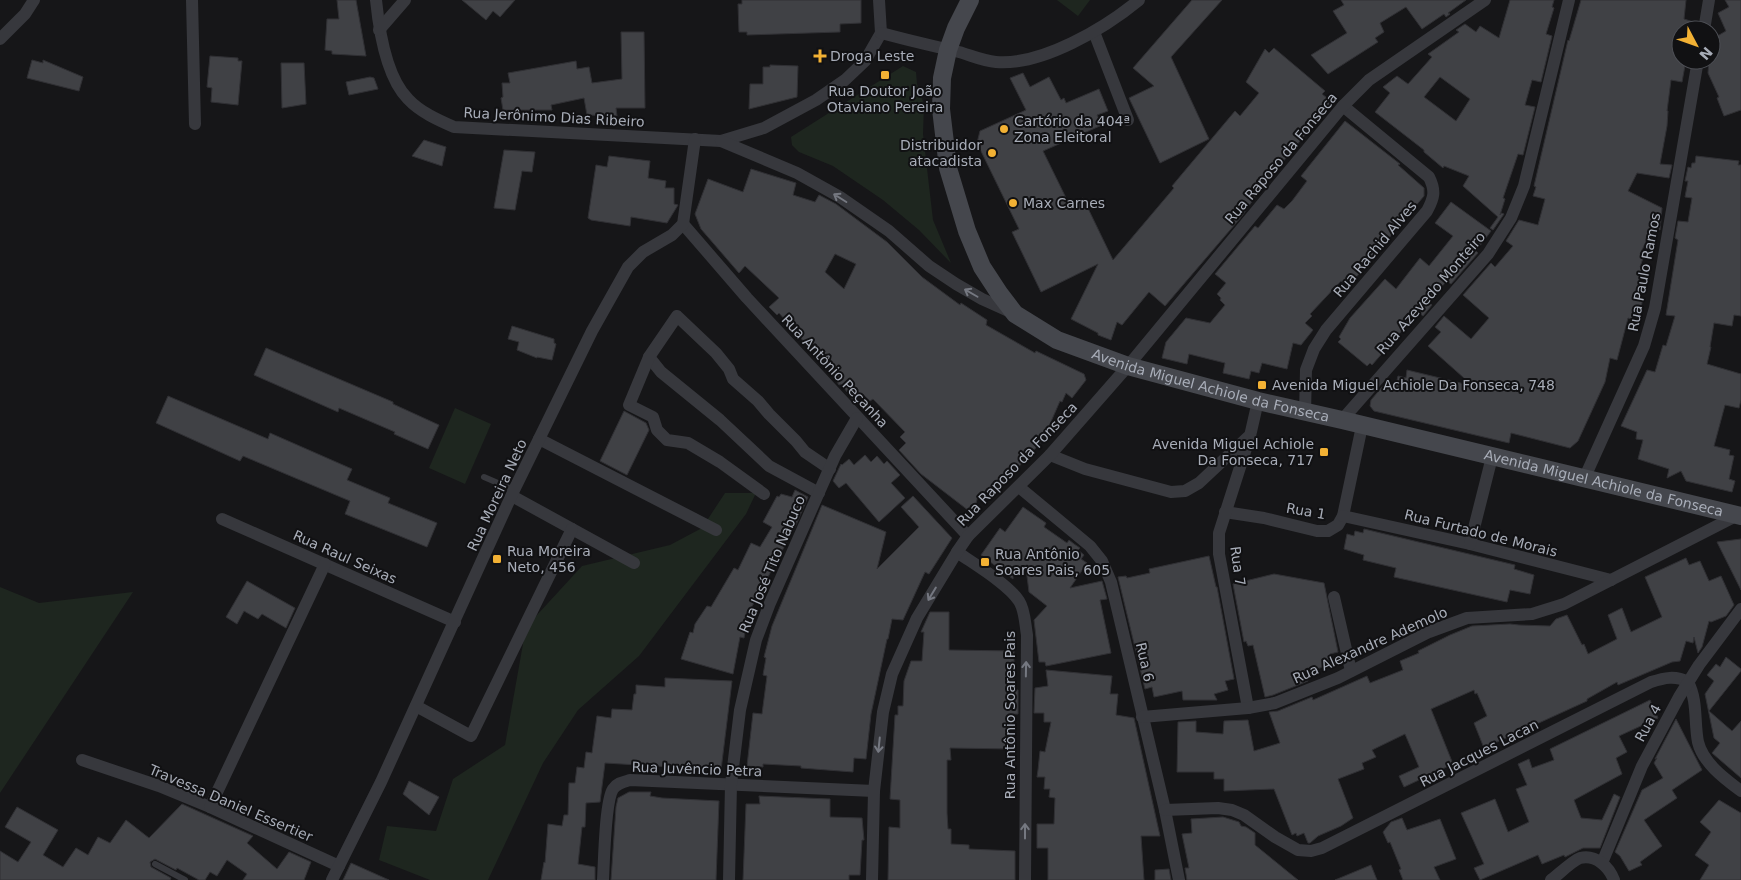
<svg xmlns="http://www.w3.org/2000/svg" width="1741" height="880" font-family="'DejaVu Sans',sans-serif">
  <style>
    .green { fill: #1e261f }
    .building { fill: #404145; stroke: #303034; fill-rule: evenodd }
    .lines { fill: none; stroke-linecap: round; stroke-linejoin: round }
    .lane { stroke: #37383d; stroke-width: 6 }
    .street { stroke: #37383d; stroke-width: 12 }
    .secondary { stroke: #45474d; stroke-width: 18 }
    .oneway { stroke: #757881 }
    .poi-dot { fill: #f2b134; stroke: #111113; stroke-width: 2 }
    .labels { text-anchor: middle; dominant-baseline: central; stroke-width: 4; stroke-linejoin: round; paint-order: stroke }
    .poi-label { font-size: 14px; fill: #a8adb8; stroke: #111113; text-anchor: start }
    .street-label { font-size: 14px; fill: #a8adb8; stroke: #111113 }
  </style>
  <rect width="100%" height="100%" fill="#161618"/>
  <g class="green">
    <path d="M1057 0H1090L1078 16Z"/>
    <path d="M903 66 916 72 917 84 924 105 923 134 933 220 951 263 919 230 883 200 833 166 799 152 792 145 791 137Z"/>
    <path d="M455 408 491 424 465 484 429 468Z"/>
    <path d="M725 493H756L746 514 639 656 578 710 543 763 488 880H430L379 860 387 826 436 831 453 779 505 745 526 627 582 566 670 545 702 528Z"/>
    <path d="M0 587 39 603 133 592 0 793Z"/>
  </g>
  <g class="building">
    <path d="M337 0H356L366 56 332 54V51L325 50 327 19H339Z"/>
    <path d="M462 0H515L500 17 493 11 486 20Z"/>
    <path d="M742 0H861V23L840 24V32L747 35V32H739L738 4H742Z"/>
    <path d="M1192 0H1222L1171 57 1209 139 1160 163 1129 98 1154 86 1133 68Z"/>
    <path d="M1341 0H1466L1448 13 1450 14 1446 17 1444 14 1422 29 1406 7 1380 23 1384 32 1375 38 1378 42 1328 74 1311 55 1347 33 1333 11 1344 5Z"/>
    <path d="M1510 0H1554L1552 7 1554 8 1546 34 1552 36 1541 82 1532 80 1525 105 1535 107 1523 155 1518 154 1503 198 1505 199 1500 215 1501 213 1504 214 1493 230 1490 228 1498 217 1463 186 1469 176 1444 166 1443 168 1424 152V150L1375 112 1390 93 1383 87 1397 76 1408 84 1432 57 1428 54 1459 32 1456 30 1465 24 1476 32 1480 26 1499 38ZM1440 77 1470 99 1456 121 1424 97Z"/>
    <path d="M1581 0H1686L1684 19 1697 23 1696 30H1681V60H1686L1682 82 1671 80 1667 111H1668L1667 126 1660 164 1672 165 1669 178 1637 173 1628 191 1662 208 1660 230 1653 227 1640 254 1643 256V258L1640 267 1644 269 1634 296 1643 298 1638 321 1628 318 1617 360 1610 358 1605 382 1578 441 1570 448 1511 433 1509 443 1374 411 1370 406 1371 400 1383 386 1395 389 1398 376 1406 378 1407 370 1473 386 1428 346 1441 332 1435 327 1444 316 1471 339 1489 318 1463 295 1491 263 1495 267 1513 246 1506 241 1519 220 1538 225 1545 199 1533 196 1536 187 1534 186 1568 40 1569 41Z"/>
    <path d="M1725 0H1741V110L1724 116 1717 98 1719 97 1708 73 1709 60H1711V50L1714 38 1726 31 1718 13 1729 7Z"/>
    <path d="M621 32H644L645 108H616L617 116 587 115 584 98 551 105 552 110H503L501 98 503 97 502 83H510L508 73 576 61 577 69 589 67 592 83 622 79Z"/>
    <path d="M1274 48 1325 91 1322 94 1332 102 1259 191 1242 216 1165 306 1149 292 1122 325 1117 322 1111 340 1098 335V333L1071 319 1098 264 1041 292 1012 232 1019 229 977 143 980 131 1026 110 1010 78 1023 73 1030 87 1049 77 1061 100 1064 98 1066 103 1099 89 1108 111 1097 115 1102 125 1043 151 1069 204 1083 198 1113 260 1174 188 1172 186 1235 111 1240 116 1259 93 1246 82 1265 49 1269 53Z"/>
    <path d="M210 56 238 58V61H242L238 105 211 102 212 88 207 87Z"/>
    <path d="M32 60 43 63V60L83 77 79 91 27 78Z"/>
    <path d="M281 63H304L306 104 282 108Z"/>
    <path d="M770 65 798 66 797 97 749 109 750 84H763V67H770Z"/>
    <path d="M370 77 374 78 378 89 349 95 346 82Z"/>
    <path d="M1345 121 1400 164 1398 165 1424 188V196L1348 287 1341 281 1310 314 1312 316 1305 323 1313 330 1301 345 1293 343 1287 369 1262 363 1259 373 1251 371 1249 379 1223 373 1225 363 1189 354 1187 364 1162 358 1166 342 1186 318 1210 323 1225 305 1220 300 1221 298 1217 294 1226 283 1215 274 1255 226 1258 228 1277 205 1284 209 1292 201 1307 181 1301 176Z"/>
    <path d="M424 140 446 147 442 166 412 156Z"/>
    <path d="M504 150 535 152 532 172 522 171 515 210 494 208Z"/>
    <path d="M609 156 650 161 648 178 666 181 665 188H674V204L678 205 667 223 631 217 630 226 591 220 588 218 596 165 607 167Z"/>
    <path d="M1696 156 1739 161 1738 165H1741V316L1734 315 1732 326 1714 323 1710 347H1711L1707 364 1741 374V400L1739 408 1725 405 1714 446 1730 450 1729 455 1734 456 1729 479 1735 481 1732 492 1686 481 1681 471 1667 478 1669 469 1638 459 1643 440 1636 439 1637 432 1621 426 1647 370 1655 372 1663 345 1666 346 1675 316 1666 315 1678 240 1675 238 1678 221 1688 222 1692 198 1685 197 1688 181H1685L1688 167 1691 168 1692 163H1695Z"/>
    <path d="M751 169 796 183 793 195 815 202 819 195 836 204 887 242 922 277 960 305 961 303 987 320 986 325 1035 353 1036 351 1084 374 1086 380 1072 398 1066 393 1062 402 1060 401 1043 440 1003 484 999 482 985 501 978 496 973 514 921 474 899 450 906 443 900 437 905 432 873 399 870 401 862 393 854 401 841 384 839 385 832 374 779 313 777 315 769 307 779 298 745 266 739 273 701 229 695 214 708 179 743 192ZM835 254 856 264 844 289 825 272Z"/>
    <path d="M1451 202 1491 231 1476 251 1478 253 1451 284 1447 281 1428 301 1432 305 1423 316 1418 312 1372 365 1370 363 1367 366 1338 342 1341 339 1339 337 1350 318 1385 279 1396 289 1420 258 1429 266 1453 236 1435 223Z"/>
    <path d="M512 326 554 339V343L556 344 552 360 537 357V358L517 350 519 342 508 339Z"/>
    <path d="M266 348 393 402V404L439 425 428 449 394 434 395 432 339 408 338 412 254 375Z"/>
    <path d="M168 396 268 439 270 433 352 469 347 480 390 498 388 503 437 523 427 547 345 514 350 501 243 456 240 461 156 423Z"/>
    <path d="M624 411 646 423 649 430 627 475 600 461Z"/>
    <path d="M865 455 871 462 877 456 884 464 887 461 900 475 891 483 905 498 879 522 846 483 839 488 833 481 841 464 842 465 849 459 854 465Z"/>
    <path d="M795 490 808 497 796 525 749 612 744 638 740 637 733 674 681 659 690 632 693 633 695 624 707 606 711 607 734 568 738 570 751 543 760 547 772 527 763 522 777 496 779 497 781 494 792 497Z"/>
    <path d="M913 496 952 538 929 574 925 572 903 620 892 619 888 639H887L871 714 866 759 854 758 853 772 801 768V766L763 764V767L747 766 753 713 762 714 767 676 763 675 766 658 764 657 772 626 822 505 886 532 877 569 919 527 901 507Z"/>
    <path d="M1023 507 1046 523 1044 527 1067 543 1069 540 1074 544 1080 548 1078 550 1084 555 1081 559 1087 563 1070 588 1102 581 1107 599 1100 600 1111 653 1046 666 1045 662H1039L1034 620 1047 606 1029 592 1026 568 1013 569V579L981 555 1000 528 1005 532Z"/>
    <path d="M1364 529 1515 565 1514 569 1534 575 1530 594 1510 590 1507 602 1394 577 1396 568 1363 560 1364 555 1344 549 1347 534 1354 536 1355 531 1363 533Z"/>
    <path d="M1741 539V590L1717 542Z"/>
    <path d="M1209 556 1216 587H1217L1234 679 1225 681 1228 690 1214 694 1217 700H1183L1182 691 1154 697 1152 687 1145 689 1118 577 1126 576 1127 578 1150 573 1149 569Z"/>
    <path d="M1686 558 1689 565 1700 561 1709 581 1721 576 1734 605 1726 616 1711 622 1709 621 1702 647 1698 653 1694 637 1693 643 1686 641 1680 661 1672 662 1618 685 1617 682 1587 699V701L1484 748 1474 723 1487 716 1477 693 1475 694 1474 690 1431 709 1453 764 1404 787 1399 776 1419 767 1405 734 1372 750 1376 757 1362 763 1364 769 1338 779 1353 818 1341 826 1318 836 1310 843H1308L1304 833 1297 836 1296 833 1292 835 1274 789 1224 791V779H1214V772H1177L1178 722 1196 721V732L1223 734 1224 721 1248 720 1254 751 1280 743 1269 712 1278 711 1312 697 1313 700 1367 676 1370 683 1403 670 1400 661 1419 653 1418 651 1450 635 1472 626 1510 624 1519 625 1550 626 1556 619 1567 615 1582 645 1584 644 1588 654 1617 639 1608 615 1622 608 1631 632 1662 617 1645 577Z"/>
    <path d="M1274 574 1324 583 1338 652 1330 654 1333 665 1306 671 1308 681 1273 695 1265 697 1253 645 1248 646 1246 641 1244 642 1233 584Z"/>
    <path d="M247 581 295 608 286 628 262 614 258 619 244 611 237 624 226 617Z"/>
    <path d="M930 612H949V650L1014 651V690H1018V714H1014V749L950 748 951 760H947V813L948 829H951V844L969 845V849L1015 851V880H888L889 827 900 828V800L890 799 895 715H898V706H903L904 681 911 661H922L924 632H921Z"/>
    <path d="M1726 657 1741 669V671L1709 711 1732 731 1741 721V778L1712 753 1720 743 1714 738 1705 694 1714 681 1707 675 1716 664 1720 667Z"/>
    <path d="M1046 670 1112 676 1110 694H1118L1116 715 1134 718 1160 836H1141L1144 880H1048V848H1037V824H1054L1055 798 1049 797 1050 789H1044L1045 777H1037L1038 770 1040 751 1045 752 1051 722H1044V713H1034L1035 688 1048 686Z"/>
    <path d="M665 678 732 681 721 770 605 763 600 802 586 803 585 827H582L578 864 595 867V880H541L544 862 545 863 548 824 562 826 564 815H568L569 783H575L577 767 584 768 586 752 592 753 597 716 611 718 612 709 632 710 634 694H636V685L665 687Z"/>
    <path d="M1650 700 1658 718 1619 736 1627 752 1616 758 1622 774 1574 800 1581 818 1602 820 1614 794 1620 797 1600 848H1583L1565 857 1564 855 1542 864 1538 855 1480 880 1474 868 1484 864 1461 813 1495 799 1508 832 1529 822 1516 789 1527 785 1518 764 1529 759 1532 768 1554 760 1550 749Z"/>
    <path d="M1676 719 1702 770 1672 790 1677 798 1644 820 1662 846 1640 862 1642 865 1629 871 1620 856 1615 852 1642 790 1663 778 1654 763 1657 758 1655 759Z"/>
    <path d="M409 781 439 797 429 815 403 794Z"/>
    <path d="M629 792H651L650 796 662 798 719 801 716 880H611L616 807 618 798Z"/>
    <path d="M759 796 830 799V817L862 818 864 840H862L860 875H849V880H743L746 804H760Z"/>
    <path d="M1719 800 1741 813V880H1700L1709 865 1695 855 1711 832 1700 822Z"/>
    <path d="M182 804 253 836 247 843 277 869 289 852 311 862 304 880H243L247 874 227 860 217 876 210 872 205 880H199L177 868 176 870 155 859 150 862 151 867 171 878 170 880H0V851L18 862 31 842 5 827 17 807 58 830 43 855 63 867 76 848 88 855 98 837 110 843 126 820 149 838Z"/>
    <path d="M1223 817 1239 822 1241 826 1246 827 1255 833V845L1298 880H1187L1185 868H1189L1182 834 1192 833 1191 819Z"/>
    <path d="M1402 818 1407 830 1440 819 1456 859 1434 867 1440 880H1403L1399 870 1401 869 1390 842 1388 843 1383 832 1391 822Z"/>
    <path d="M351 863 389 880H343Z"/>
    <path d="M1371 865 1377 880H1335Z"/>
    <path d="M1169 869 1171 880H1155V870Z"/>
  </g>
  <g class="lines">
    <g class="lane">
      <path d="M484 477 514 490"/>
      <path d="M155 864 185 880"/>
    </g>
    <g class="street">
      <path d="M192 0 195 124"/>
      <path d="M376 0C379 30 386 77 408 99 420 112 438 120 454 127L721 141 764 128 816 100 845 80 865 61 881 33"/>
      <path d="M879 0 881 33"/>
      <path d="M379 30 405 0"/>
      <path d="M1704 30 1709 0"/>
      <path d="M1094 32 1128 120"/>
      <path d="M881 33C907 40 933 46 959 52 970 55 983 61 996 62 1042 66 1105 28 1139 0"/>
      <path d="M0 39 25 14 34 0"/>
      <path d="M721 141 797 173 840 197 889 231 929 266 956 284 982 299 1013 313"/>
      <path d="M683 224 747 298 968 536"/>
      <path d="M649 357 661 372 720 420 769 466 819 493"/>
      <path d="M1305 413 1306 370 1314 349 1326 330 1427 211C1434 198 1436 191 1429 177L1343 106"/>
      <path d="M1342 420 1488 254 1511 218 1524 186 1569 0"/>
      <path d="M539 439 716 530"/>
      <path d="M1050 455 1085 469 1171 492 1185 491 1199 483 1248 437"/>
      <path d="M1584 479 1644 346 1655 308 1698 60"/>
      <path d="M1019 487 1090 546 1102 561 1111 582 1165 810 1179 880"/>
      <path d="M764 494 720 462 688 443 667 440 657 430 653 417 629 405 649 357 677 316 716 353 729 369 733 379 758 401 769 414 796 441 805 452 830 469"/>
      <path d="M512 496 634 563"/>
      <path d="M1225 512 1264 518 1317 531H1328L1338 525 1343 516 1362 426"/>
      <path d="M1343 516 1470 544 1611 580"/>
      <path d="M222 519 455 622"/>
      <path d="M1470 544 1492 457"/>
      <path d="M957 552C974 564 1008 584 1019 601 1025 610 1025 624 1027 635L1025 880"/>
      <path d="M1334 597 1351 671"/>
      <path d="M416 706 471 736 572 529"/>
      <path d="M1248 708 1219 554V533L1250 436 1258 401"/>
      <path d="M1142 717 1248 708 1275 703 1338 678 1429 632 1467 618 1532 614 1564 604 1738 515"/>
      <path d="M82 760 159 786 210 807 339 866"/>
      <path d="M210 807 325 564"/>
      <path d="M1165 810 1218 808 1232 810 1244 815 1275 837 1298 850 1311 851 1322 848 1651 682C1664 678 1675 675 1688 682 1698 701 1694 722 1698 742 1703 763 1725 779 1741 791"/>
      <path d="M1602 863 1642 766 1679 697 1699 665 1741 609"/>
      <path d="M332 880 381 782 514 490 592 331 628 267 643 252 672 235 683 224 695 139"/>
      <path d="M603 880C604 863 605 801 613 789 617 783 623 782 630 780L874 791"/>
      <path d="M729 880 731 784 740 710 756 640 770 603 835 456 857 418"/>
      <path d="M872 880 874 791 883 712 892 674 917 618 957 552 968 536 1050 455 1128 366 1343 106 1369 80 1485 0"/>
      <path d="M1551 880C1558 875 1572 861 1580 858 1596 854 1609 867 1614 880"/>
    </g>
    <path class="secondary" id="s1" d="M970 0 956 28 948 50 942 78 941 109 948 168 967 231 982 267 999 293 1015 314 1057 340 1128 366 1258 401 1342 420 1741 516"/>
  </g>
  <defs><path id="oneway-shaft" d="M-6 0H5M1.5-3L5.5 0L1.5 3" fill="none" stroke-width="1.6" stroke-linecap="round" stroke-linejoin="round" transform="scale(1.25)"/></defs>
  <g class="oneway">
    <use href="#oneway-shaft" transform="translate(840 198) rotate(-148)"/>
    <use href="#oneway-shaft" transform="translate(971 293) rotate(-150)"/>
    <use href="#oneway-shaft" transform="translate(932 594) rotate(121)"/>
    <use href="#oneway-shaft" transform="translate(1026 669) rotate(-89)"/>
    <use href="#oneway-shaft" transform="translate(879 745) rotate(96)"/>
    <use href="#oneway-shaft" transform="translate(1025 831) rotate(-90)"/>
  </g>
  <g class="poi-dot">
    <path d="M817.5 48.5h5v5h5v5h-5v5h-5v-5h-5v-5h5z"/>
    <rect x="880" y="70" width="10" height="10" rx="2.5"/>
    <circle cx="1004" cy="129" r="5"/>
    <circle cx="992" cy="153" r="5"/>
    <circle cx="1013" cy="203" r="5"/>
    <rect x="1257" y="380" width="10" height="10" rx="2.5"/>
    <rect x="1319" y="447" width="10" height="10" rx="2.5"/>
    <rect x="492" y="554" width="10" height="10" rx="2.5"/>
    <rect x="980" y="557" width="10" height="10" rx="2.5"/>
  </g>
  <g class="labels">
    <g class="poi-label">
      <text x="830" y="56">Droga Leste</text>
      <text x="885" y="91" text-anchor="middle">Rua Doutor João<tspan x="885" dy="16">Otaviano Pereira</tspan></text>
      <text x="1014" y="121">Cartório da 404ª<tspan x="1014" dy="16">Zona Eleitoral</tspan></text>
      <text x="982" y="145" text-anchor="end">Distribuidor<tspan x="982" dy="16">atacadista</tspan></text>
      <text x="1023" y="203">Max Carnes</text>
      <text x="1272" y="385">Avenida Miguel Achiole Da Fonseca, 748</text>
      <text x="1314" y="444" text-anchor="end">Avenida Miguel Achiole<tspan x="1314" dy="16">Da Fonseca, 717</tspan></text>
      <text x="507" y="551">Rua Moreira<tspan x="507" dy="16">Neto, 456</tspan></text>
      <text x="995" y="554">Rua Antônio<tspan x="995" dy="16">Soares Pais, 605</tspan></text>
    </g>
    <g class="street-label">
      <text transform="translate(554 117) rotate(3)">Rua Jerônimo Dias Ribeiro</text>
      <text transform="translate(1281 158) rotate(-50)">Rua Raposo da Fonseca</text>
      <text transform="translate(1375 249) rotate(-50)">Rua Rachid Alves</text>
      <text transform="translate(1644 272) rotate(-79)">Rua Paulo Ramos</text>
      <text transform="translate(1431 293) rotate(-49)">Rua Azevedo Monteiro</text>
      <text transform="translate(835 371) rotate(47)">Rua Antônio Peçanha</text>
      <text stroke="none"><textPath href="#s1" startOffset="546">Avenida Miguel Achiole da Fonseca</textPath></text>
      <text transform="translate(1017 464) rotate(-46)">Rua Raposo da Fonseca</text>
      <text stroke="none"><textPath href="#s1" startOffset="951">Avenida Miguel Achiole da Fonseca</textPath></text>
      <text transform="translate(497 495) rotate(-65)">Rua Moreira Neto</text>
      <text transform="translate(1306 511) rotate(10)">Rua 1</text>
      <text transform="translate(1481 533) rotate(14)">Rua Furtado de Morais</text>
      <text transform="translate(345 557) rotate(24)">Rua Raul Seixas</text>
      <text transform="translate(772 564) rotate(-67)">Rua José Tito Nabuco</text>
      <text transform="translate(1238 566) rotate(82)">Rua 7</text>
      <text transform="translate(1370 645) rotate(-24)">Rua Alexandre Ademolo</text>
      <text transform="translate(1145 662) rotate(77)">Rua 6</text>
      <text transform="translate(1010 715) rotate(-90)">Rua Antônio Soares Pais</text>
      <text transform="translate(1648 723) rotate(-62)">Rua 4</text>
      <text transform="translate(1479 753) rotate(-27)">Rua Jacques Lacan</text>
      <text transform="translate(697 769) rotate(2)">Rua Juvêncio Petra</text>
      <text transform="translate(231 803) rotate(23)">Travessa Daniel Essertier</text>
    </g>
  </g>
  <g transform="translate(1696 45) rotate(131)"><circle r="24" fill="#111113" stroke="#4d4f55"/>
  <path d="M0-4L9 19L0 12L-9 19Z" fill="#f2b134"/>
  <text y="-8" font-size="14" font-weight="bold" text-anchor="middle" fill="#a8adb8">N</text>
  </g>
</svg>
